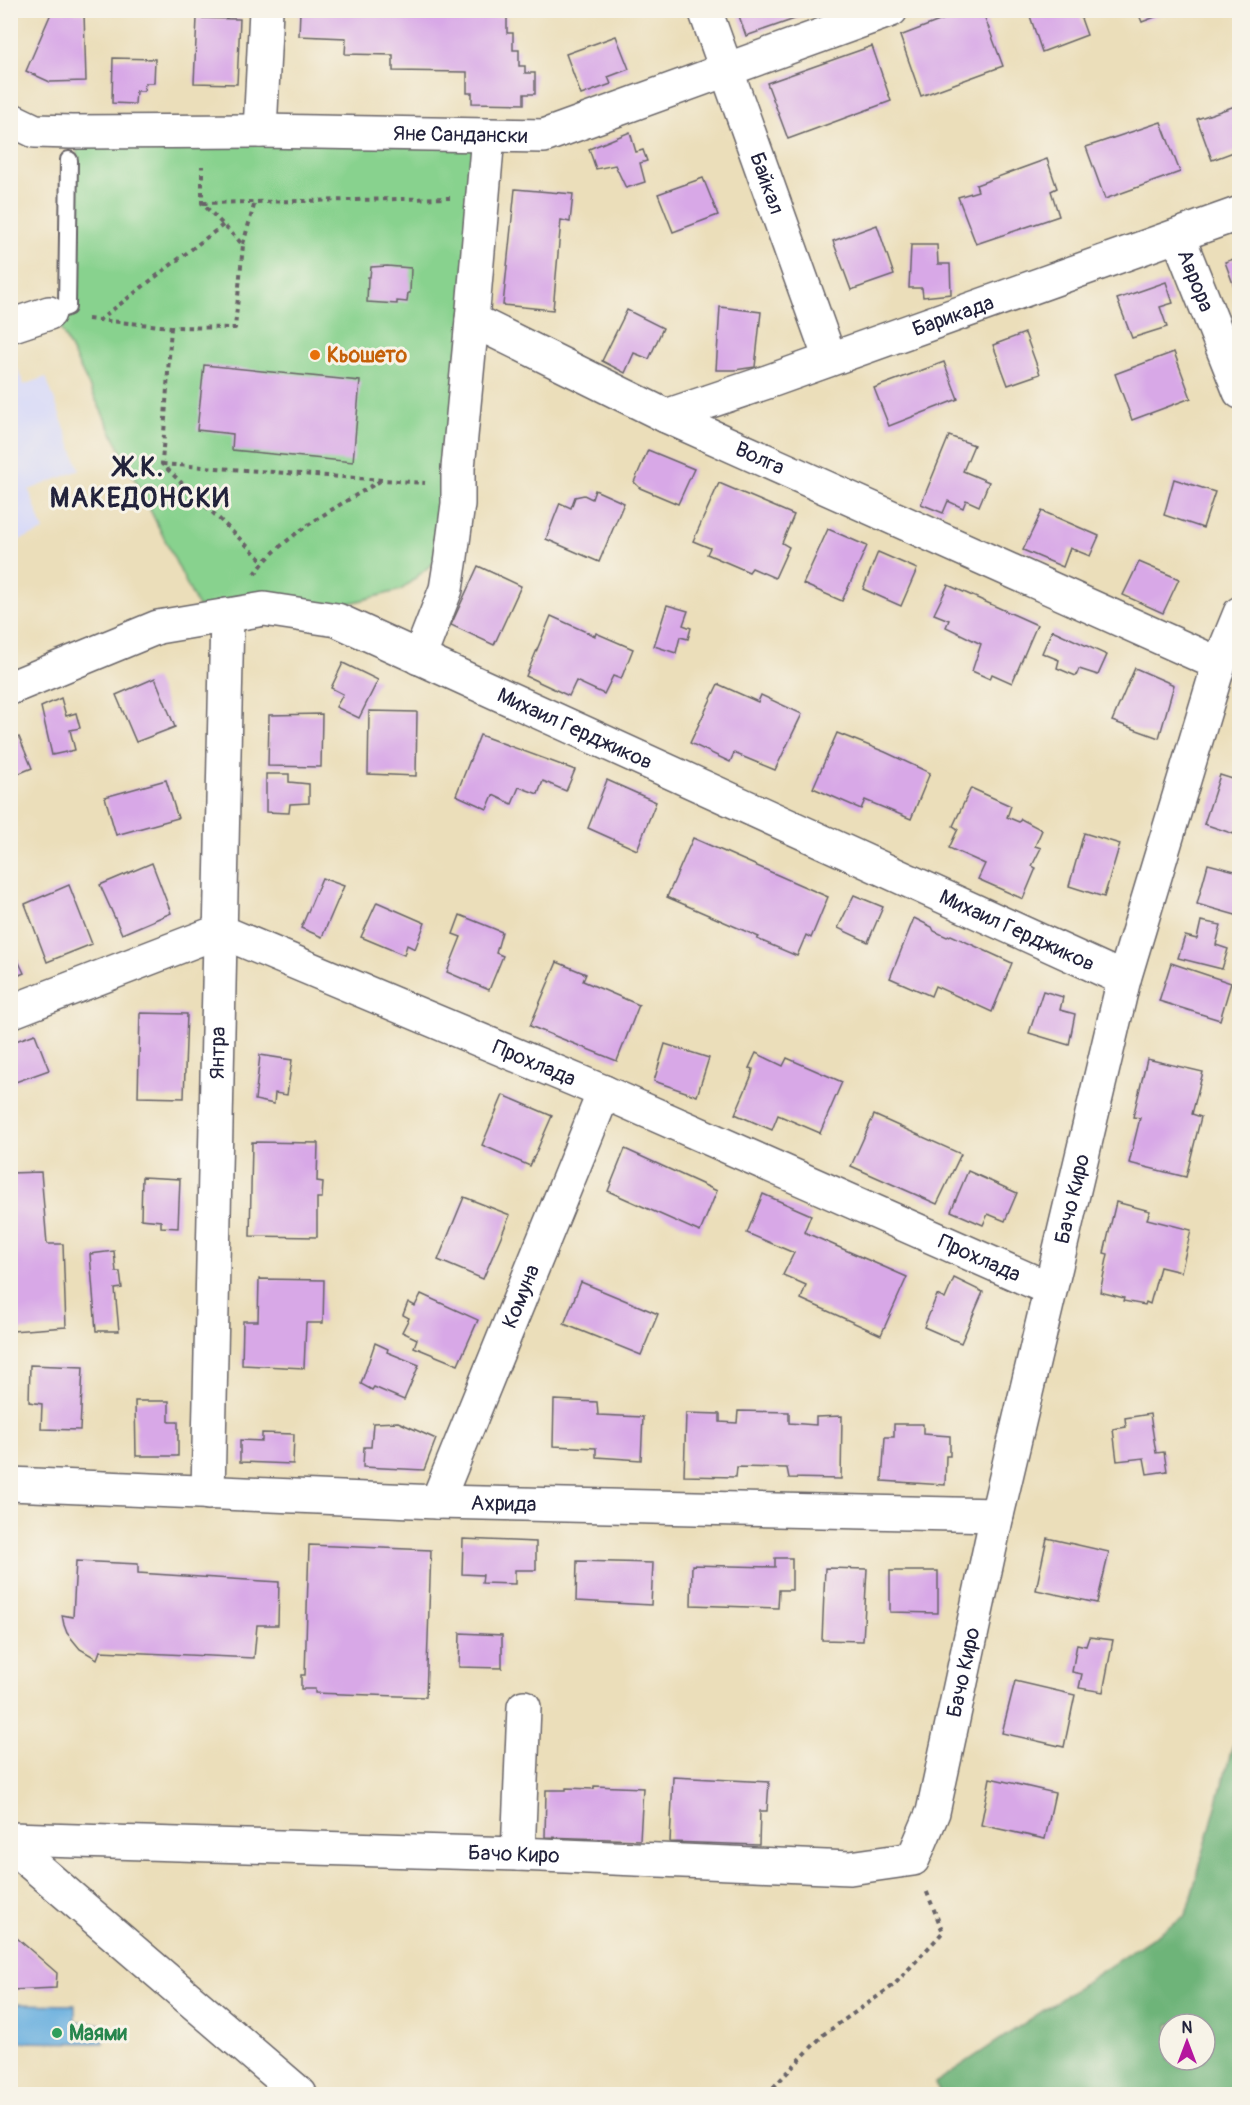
<svg xmlns="http://www.w3.org/2000/svg" width="1250" height="2105" font-family="Pangolin,sans-serif">
  <style>
    .built { fill: #d5d8f9 }
    .green { fill: #88d28e; stroke: #557a64; stroke-width: 1.5 }
    .forest { fill: #6eb479; stroke: #486b5a; stroke-width: 1.5; fill-rule: evenodd }
    .water { fill: #67afdf; stroke: #44688d; stroke-width: 1.5 }
    .building { fill: #d8a8e7 }
    .lines { fill: none; stroke-linecap: round; stroke-linejoin: round }
    .service-casing { stroke: #686467; stroke-width: 20 }
    .minor-casing { stroke: #686467; stroke-width: 36 }
    .path { stroke: #686467; stroke-width: 4; stroke-dasharray: 4.5 4.5; stroke-linecap: butt }
    .service { stroke: #fff; stroke-width: 16 }
    .minor { stroke: #fff; stroke-width: 33 }
    .food-dot { fill: #e8710a; stroke: #f7f3e8; stroke-width: 2 }
    .leisure-dot { fill: #2e9e5b; stroke: #f7f3e8; stroke-width: 2 }
    .labels { text-anchor: middle; dominant-baseline: central; stroke-width: 6; stroke-linejoin: round; paint-order: stroke }
    .street-label { font-size: 21px; fill: #22223b; stroke: #f7f3e8 }
    .food-label { font-size: 21px; font-weight: bold; fill: #c56008; stroke: #f7f3e8; text-anchor: start }
    .leisure-label { font-size: 21px; font-weight: bold; fill: #27864d; stroke: #f7f3e8; text-anchor: start }
    .district-label { font-size: 27px; font-weight: bold; letter-spacing: 1.5px; fill: #22223b; stroke: #f7f3e8 }
  </style>
  <rect width="100%" height="100%" fill="#f7f3e8"/>
  <filter id="ink" filterUnits="userSpaceOnUse"><feTurbulence type="fractalNoise" baseFrequency=".0167" numOctaves="2"/><feDisplacementMap in="SourceGraphic" scale="12" xChannelSelector="R" yChannelSelector="G"/><feConvolveMatrix kernelMatrix="1 2 1 2 8 2 1 2 1" color-interpolation-filters="sRGB"/></filter>
  <filter id="wash" filterUnits="userSpaceOnUse"><feTurbulence type="fractalNoise" baseFrequency=".008" numOctaves="4" result="noise"/><feDisplacementMap in="SourceGraphic" scale="24" xChannelSelector="R" yChannelSelector="G"/><feGaussianBlur stdDeviation="1.35" result="paint"/><feColorMatrix in="noise" values="0 0 0 0 0 0 0 0 0 0 0 0 0 0 0 0 0 1.4 0 .05"/><feComposite in="paint" operator="in"/></filter>
  <g filter="url(#wash)">
    <rect width="100%" height="100%" fill="#ebdeba"/>
    <path class="built" d="M18 369 24 385 46 377 80 470 29 490 44 531 11 543 10 371Z"/>
    <path class="green" d="M77 139 483 145 439 558 401 590 339 606 198 607 56 319 74 311Z"/>
    <path class="forest" d="M1239 1723V2094H941L935 2083 1186 1915ZM1169 2024H1205V2060H1169Z"/>
    <path class="water" d="M11 2004 75 2005V2022L103 2024V2043L11 2042Z"/>
    <g id="blocks">
      <g class="building">
        <path d="M300 10H443V16L507 17V33H513V50H519V66H525V73H535V94H524V104L472 103V93H467V72L393 71V55L345 54 346 38 299 36Z"/>
        <path d="M737 10H805L806 15 746 36Z"/>
        <path d="M968 10H982L1003 66 921 96 900 36Z"/>
        <path d="M1028 10H1078L1087 35 1042 52Z"/>
        <path d="M1137 10H1171V11L1142 22Z"/>
        <path d="M52 11 84 13 86 81 50 82 26 71Z"/>
        <path d="M197 18 240 19 237 84 194 83Z"/>
        <path d="M616 36 629 69 608 77 611 84 581 95 566 54Z"/>
        <path d="M872 46 891 101 788 139 767 83Z"/>
        <path d="M113 58 155 59 154 83H145L144 91H136L135 104 112 103Z"/>
        <path d="M1238 105 1239 111V150L1212 160 1197 119Z"/>
        <path d="M1161 122 1180 172 1105 199 1086 147Z"/>
        <path d="M630 132 636 152 643 150 647 161 640 163 645 182 626 188 615 165 596 169 589 149Z"/>
        <path d="M1047 159 1057 188 1051 191 1059 216 976 244 958 197 978 191 976 185Z"/>
        <path d="M703 178 718 215 673 232 658 194Z"/>
        <path d="M515 189 573 194 570 222 561 220 553 310 503 305Z"/>
        <path d="M877 225 894 275 851 290 833 241Z"/>
        <path d="M911 245H937L938 264H950L951 294 923 297 922 288H909Z"/>
        <path d="M1239 257V300L1225 262Z"/>
        <path d="M387 266 411 268 410 293H408L407 302 397 301V304L367 302 368 277H370L371 267Z"/>
        <path d="M1166 282 1173 303 1160 307 1167 327 1132 338 1117 299Z"/>
        <path d="M720 307 761 312 755 367 735 370H716Z"/>
        <path d="M627 310 663 328 649 359 634 353 625 373 602 361Z"/>
        <path d="M1025 333 1040 374 1008 385 993 345Z"/>
        <path d="M1174 352 1191 398 1132 420 1115 374Z"/>
        <path d="M944 362 958 399 889 426 874 388Z"/>
        <path d="M204 365 360 381 353 462 232 450 233 434 197 430Z"/>
        <path d="M949 436 974 445 963 471 989 482 979 506 966 500 963 508 948 501 943 513 921 504Z"/>
        <path d="M648 450 694 469 678 504 640 488 634 482Z"/>
        <path d="M1174 479 1215 492 1203 528 1164 515Z"/>
        <path d="M719 483 794 515 782 543 789 547 775 578 752 568 749 572 707 554 710 548 693 541Z"/>
        <path d="M595 490 624 503 599 562 546 539 560 503 571 508 575 497 584 495 592 499Z"/>
        <path d="M1042 511 1099 536 1090 556 1070 548 1063 567 1023 550Z"/>
        <path d="M828 529 867 546 842 601 803 584Z"/>
        <path d="M878 552 917 569 901 606 863 589Z"/>
        <path d="M1139 562 1179 579 1163 613 1123 595Z"/>
        <path d="M478 566 521 586 494 645 451 625Z"/>
        <path d="M948 585 1037 625 1012 683 992 674 990 679 972 671 981 644 946 627 949 620 934 614Z"/>
        <path d="M667 605 688 611 683 625 691 628 688 639 680 637 676 653 654 646Z"/>
        <path d="M551 616 595 636 596 633 633 649 621 679 613 676 604 694 576 681 569 696 526 676Z"/>
        <path d="M1052 630 1107 655 1098 675 1079 669 1076 676 1057 668 1059 660 1042 653Z"/>
        <path d="M343 663 378 680 359 718 336 707 343 694 331 688Z"/>
        <path d="M1135 668 1174 685 1159 738 1112 721Z"/>
        <path d="M155 678 175 727 136 742 116 695Z"/>
        <path d="M718 684 758 702 761 695 802 714 775 770 734 753 730 762 690 743Z"/>
        <path d="M61 698 66 716 76 713 80 728 70 730 75 750 52 755 41 707Z"/>
        <path d="M369 711 417 712 416 776 368 774Z"/>
        <path d="M322 714 321 767 268 766 269 715Z"/>
        <path d="M837 733 885 752 930 773 911 819 865 800 861 809 813 788Z"/>
        <path d="M11 735 12 740 19 737 32 768 10 777Z"/>
        <path d="M480 735 575 770 566 791 543 781 538 794 519 787 512 804 493 795 487 809 456 795Z"/>
        <path d="M266 774H289V782L309 784V803L290 804 289 813 266 812Z"/>
        <path d="M1220 775 1239 781V820L1234 834 1204 824Z"/>
        <path d="M166 780 178 818 116 835 105 797Z"/>
        <path d="M607 780 656 802 637 850 588 828Z"/>
        <path d="M971 788 1011 806 1007 817 1019 822 1021 819 1042 830 1035 846 1041 848 1032 866 1036 868 1023 899 978 879 985 864 949 848 958 829 953 826Z"/>
        <path d="M1084 833 1120 844 1104 897 1069 886Z"/>
        <path d="M693 838 828 897 811 938 806 935 797 956 757 939 759 937 667 897Z"/>
        <path d="M152 863 171 913 122 934 100 885Z"/>
        <path d="M1208 864 1239 872V916L1197 904Z"/>
        <path d="M322 878 344 886 322 937 301 928Z"/>
        <path d="M69 885 92 944 47 962 25 904Z"/>
        <path d="M854 895 883 907 868 942 838 928Z"/>
        <path d="M377 902 425 923 415 949 407 945 404 955 361 937Z"/>
        <path d="M460 915 502 932 496 953 503 956 489 990 447 972 461 937 453 934Z"/>
        <path d="M914 918 932 927 934 931 947 937 951 935 1012 963 992 1012 935 986 931 996 890 978Z"/>
        <path d="M1201 921 1221 925 1216 945 1228 949 1222 969 1178 958 1185 936 1197 939Z"/>
        <path d="M15 954 24 973 10 979V956Z"/>
        <path d="M557 962 586 974 583 981 639 1005 617 1061 530 1026Z"/>
        <path d="M1171 963 1231 983 1220 1020 1159 1001Z"/>
        <path d="M1043 991 1063 997 1060 1010 1075 1014 1069 1045 1029 1033Z"/>
        <path d="M140 1013 187 1014 184 1098 138 1097Z"/>
        <path d="M35 1034 49 1070 10 1084V1043Z"/>
        <path d="M665 1044 709 1058 697 1096 654 1081Z"/>
        <path d="M756 1053 783 1066 787 1058 842 1082 820 1133 778 1115 772 1130 735 1114 751 1077 753 1069 749 1068Z"/>
        <path d="M260 1055 292 1060 287 1095 275 1093 274 1104 255 1100Z"/>
        <path d="M1147 1059 1203 1072 1192 1114 1201 1117 1186 1177 1129 1163 1140 1118 1133 1117Z"/>
        <path d="M503 1095 552 1116 530 1166 482 1145Z"/>
        <path d="M874 1115 961 1154 937 1204 851 1166Z"/>
        <path d="M252 1142 318 1143 317 1181 323 1182 322 1198H317V1237L250 1236Z"/>
        <path d="M625 1149 717 1191 700 1232 608 1191Z"/>
        <path d="M968 1171 1017 1193 1005 1221 988 1214 983 1225 951 1211Z"/>
        <path d="M41 1172 47 1244H63L66 1327 12 1331 10 1173Z"/>
        <path d="M142 1177 180 1179 178 1228 161 1227V1221L141 1219Z"/>
        <path d="M763 1194 811 1215 804 1232 907 1277 881 1335 801 1299 806 1285 783 1275 794 1253 747 1233Z"/>
        <path d="M464 1197 510 1215 483 1279 438 1260Z"/>
        <path d="M1116 1202 1150 1211 1147 1219 1191 1230 1181 1272 1160 1267 1150 1304 1146 1302 1145 1305 1123 1301 1124 1298 1100 1292 1108 1254 1104 1253Z"/>
        <path d="M114 1251 116 1272H120L122 1288 115 1289 119 1331H96L90 1254Z"/>
        <path d="M954 1278 983 1292 961 1343 924 1327 937 1295 945 1299Z"/>
        <path d="M259 1279 324 1280 323 1323H306L304 1368 242 1365 243 1321H258Z"/>
        <path d="M581 1282 658 1314 641 1355 564 1324Z"/>
        <path d="M421 1294 478 1320 458 1365 414 1347 417 1339 402 1332 409 1318 403 1315 408 1302 415 1306Z"/>
        <path d="M375 1343 388 1349 387 1352 419 1365 404 1400 374 1387 372 1390 361 1384Z"/>
        <path d="M30 1365 83 1367 80 1430 41 1429 42 1404 29 1402Z"/>
        <path d="M554 1400 597 1402 598 1415 643 1417 641 1460 596 1457V1448L553 1446Z"/>
        <path d="M135 1401H169V1422H178V1456H136Z"/>
        <path d="M738 1411 789 1412V1423L816 1425V1417L842 1416 841 1479 789 1478 787 1468 737 1467 736 1477 684 1476 686 1413 720 1414V1422L737 1423Z"/>
        <path d="M1150 1414 1156 1453 1164 1452 1167 1471 1147 1474 1144 1458 1117 1461 1113 1429 1126 1427 1125 1418Z"/>
        <path d="M398 1422 436 1439 424 1470 363 1467 364 1447H371L373 1423Z"/>
        <path d="M894 1424H923V1434L950 1436V1456H946L945 1485 882 1481 885 1437H894Z"/>
        <path d="M262 1433 294 1434 293 1464 240 1462V1440L262 1441Z"/>
        <path d="M1047 1538 1109 1552 1097 1603 1036 1590Z"/>
        <path d="M463 1539 536 1542V1570H515V1584L482 1583 483 1575 462 1574Z"/>
        <path d="M309 1545 431 1550 426 1697 315 1693V1689H301V1675H305Z"/>
        <path d="M775 1558H792V1590H779L778 1608 691 1605 692 1565 775 1567Z"/>
        <path d="M76 1561 138 1564V1573L279 1582 278 1625H257L254 1658 100 1651 97 1659 80 1649 67 1633 64 1625 62 1615 73 1617Z"/>
        <path d="M577 1561 653 1563 651 1605 576 1601Z"/>
        <path d="M825 1568 867 1569 863 1641 822 1640Z"/>
        <path d="M890 1571H938V1613L890 1612Z"/>
        <path d="M460 1633 502 1635V1668L459 1667Z"/>
        <path d="M1089 1637 1113 1640 1103 1692 1079 1688 1082 1674 1072 1672 1077 1644 1086 1646Z"/>
        <path d="M1015 1681 1075 1695 1064 1747 1002 1733Z"/>
        <path d="M673 1777 769 1782 767 1811H760L759 1845 670 1842Z"/>
        <path d="M990 1778 1055 1793 1045 1839 981 1825Z"/>
        <path d="M594 1786 643 1788 640 1840 545 1837 546 1790H566V1788L594 1789Z"/>
        <path d="M10 1932 57 1973 56 1988 10 1990Z"/>
      </g>
    </g>
  </g>
  <g filter="url(#ink)">
    <use href="#blocks" fill-opacity="0" stroke="#686467" stroke-width="1.5"/>
    <g class="lines">
      <defs>
        <path id="service" d="M49 313 67 307 69 160"/>
        <g id="minor">
          <path id="s1" d="M705 10 830 359"/>
          <path id="s2" d="M10 119 35 131 72 132 260 131 544 136 891 10"/>
          <path d="M260 131 266 10"/>
          <path id="s3" d="M488 136 472 320 666 416 1219 664"/>
          <path id="s4" d="M1178 236 1240 392"/>
          <path d="M10 326 49 313"/>
          <path id="s5" d="M666 416 770 381 1240 213"/>
          <path d="M419 658 446 589 450 564 458 504V468L472 320"/>
          <path id="s6" d="M10 688 158 627 264 609 337 620 1124 979"/>
          <path id="s7" d="M10 1012 220 931 604 1092 1050 1289"/>
          <path id="s8" d="M10 1484 437 1502 997 1515"/>
          <path id="s9" d="M208 1493 227 615"/>
          <path id="s10" d="M437 1502 604 1092"/>
          <path id="s11" d="M10 1839 518 1854 850 1868 913 1859 933 1812 997 1515 1124 979 1219 664 1240 613"/>
          <path d="M10 1845 300 2094"/>
          <path d="M518 1854 524 1707"/>
        </g>
      </defs>
      <use href="#service" class="service-casing"/>
      <use href="#minor" class="minor-casing"/>
      <g class="path">
        <path d="M203 203 450 198"/>
        <path d="M243 244 255 202"/>
        <path d="M88 319 171 327 235 328 243 245 202 203V166"/>
        <path d="M98 321 223 225"/>
        <path d="M171 327 162 464 264 562"/>
        <path d="M162 464 425 483"/>
        <path d="M255 574C281 536 340 505 380 481"/>
        <path d="M767 2094 824 2034 894 1985 943 1932 926 1890"/>
      </g>
      <use href="#service" class="service"/>
      <use href="#minor" class="minor"/>
    </g>
  </g>
  <circle class="food-dot" cx="315" cy="355" r="6"/>
  <circle class="leisure-dot" cx="57" cy="2033" r="6"/>
  <g class="labels">
    <g class="street-label">
      <text stroke="none"><textPath href="#s2" startOffset="453">Яне Сандански</textPath></text>
      <text stroke="none"><textPath href="#s1" startOffset="184">Байкал</textPath></text>
      <text stroke="none"><textPath href="#s4" startOffset="48">Аврора</textPath></text>
      <text stroke="none"><textPath href="#s5" startOffset="304">Барикада</textPath></text>
      <text stroke="none"><textPath href="#s3" startOffset="504">Волга</textPath></text>
      <text stroke="none"><textPath href="#s6" startOffset="603">Михаил Герджиков</textPath></text>
      <text stroke="none"><textPath href="#s6" startOffset="1089">Михаил Герджиков</textPath></text>
      <text stroke="none"><textPath href="#s9" startOffset="440">Янтра</textPath></text>
      <text stroke="none"><textPath href="#s7" startOffset="566">Прохлада</textPath></text>
      <text stroke="none"><textPath href="#s11" startOffset="1584">Бачо Киро</textPath></text>
      <text stroke="none"><textPath href="#s7" startOffset="1052">Прохлада</textPath></text>
      <text stroke="none"><textPath href="#s10" startOffset="222">Комуна</textPath></text>
      <text stroke="none"><textPath href="#s8" startOffset="494">Ахрида</textPath></text>
      <text stroke="none"><textPath href="#s11" startOffset="1098">Бачо Киро</textPath></text>
      <text stroke="none"><textPath href="#s11" startOffset="504">Бачо Киро</textPath></text>
    </g>
    <g class="food-label">
      <text x="327" y="355">Кьошето</text>
    </g>
    <g class="leisure-label">
      <text x="69" y="2033">Маями</text>
    </g>
    <g class="district-label">
      <text x="140" y="467">Ж.К.<tspan x="140" dy="31">МАКЕДОНСКИ</tspan></text>
    </g>
  </g>
  <rect width="1250" height="2105" fill="none" stroke="#f7f3e8" stroke-width="36"/>
  <g transform="translate(1187 2042)"><circle r="28" fill="#f7f3e8" stroke="#a29fa3" stroke-width="1.5"/>
  <path d="M0-4.5L10 22L0 15L-10 22Z" fill="#b5179e"/>
  <text y="-9" font-size="16" font-weight="bold" text-anchor="middle" fill="#22223b">N</text>
  </g>
</svg>
